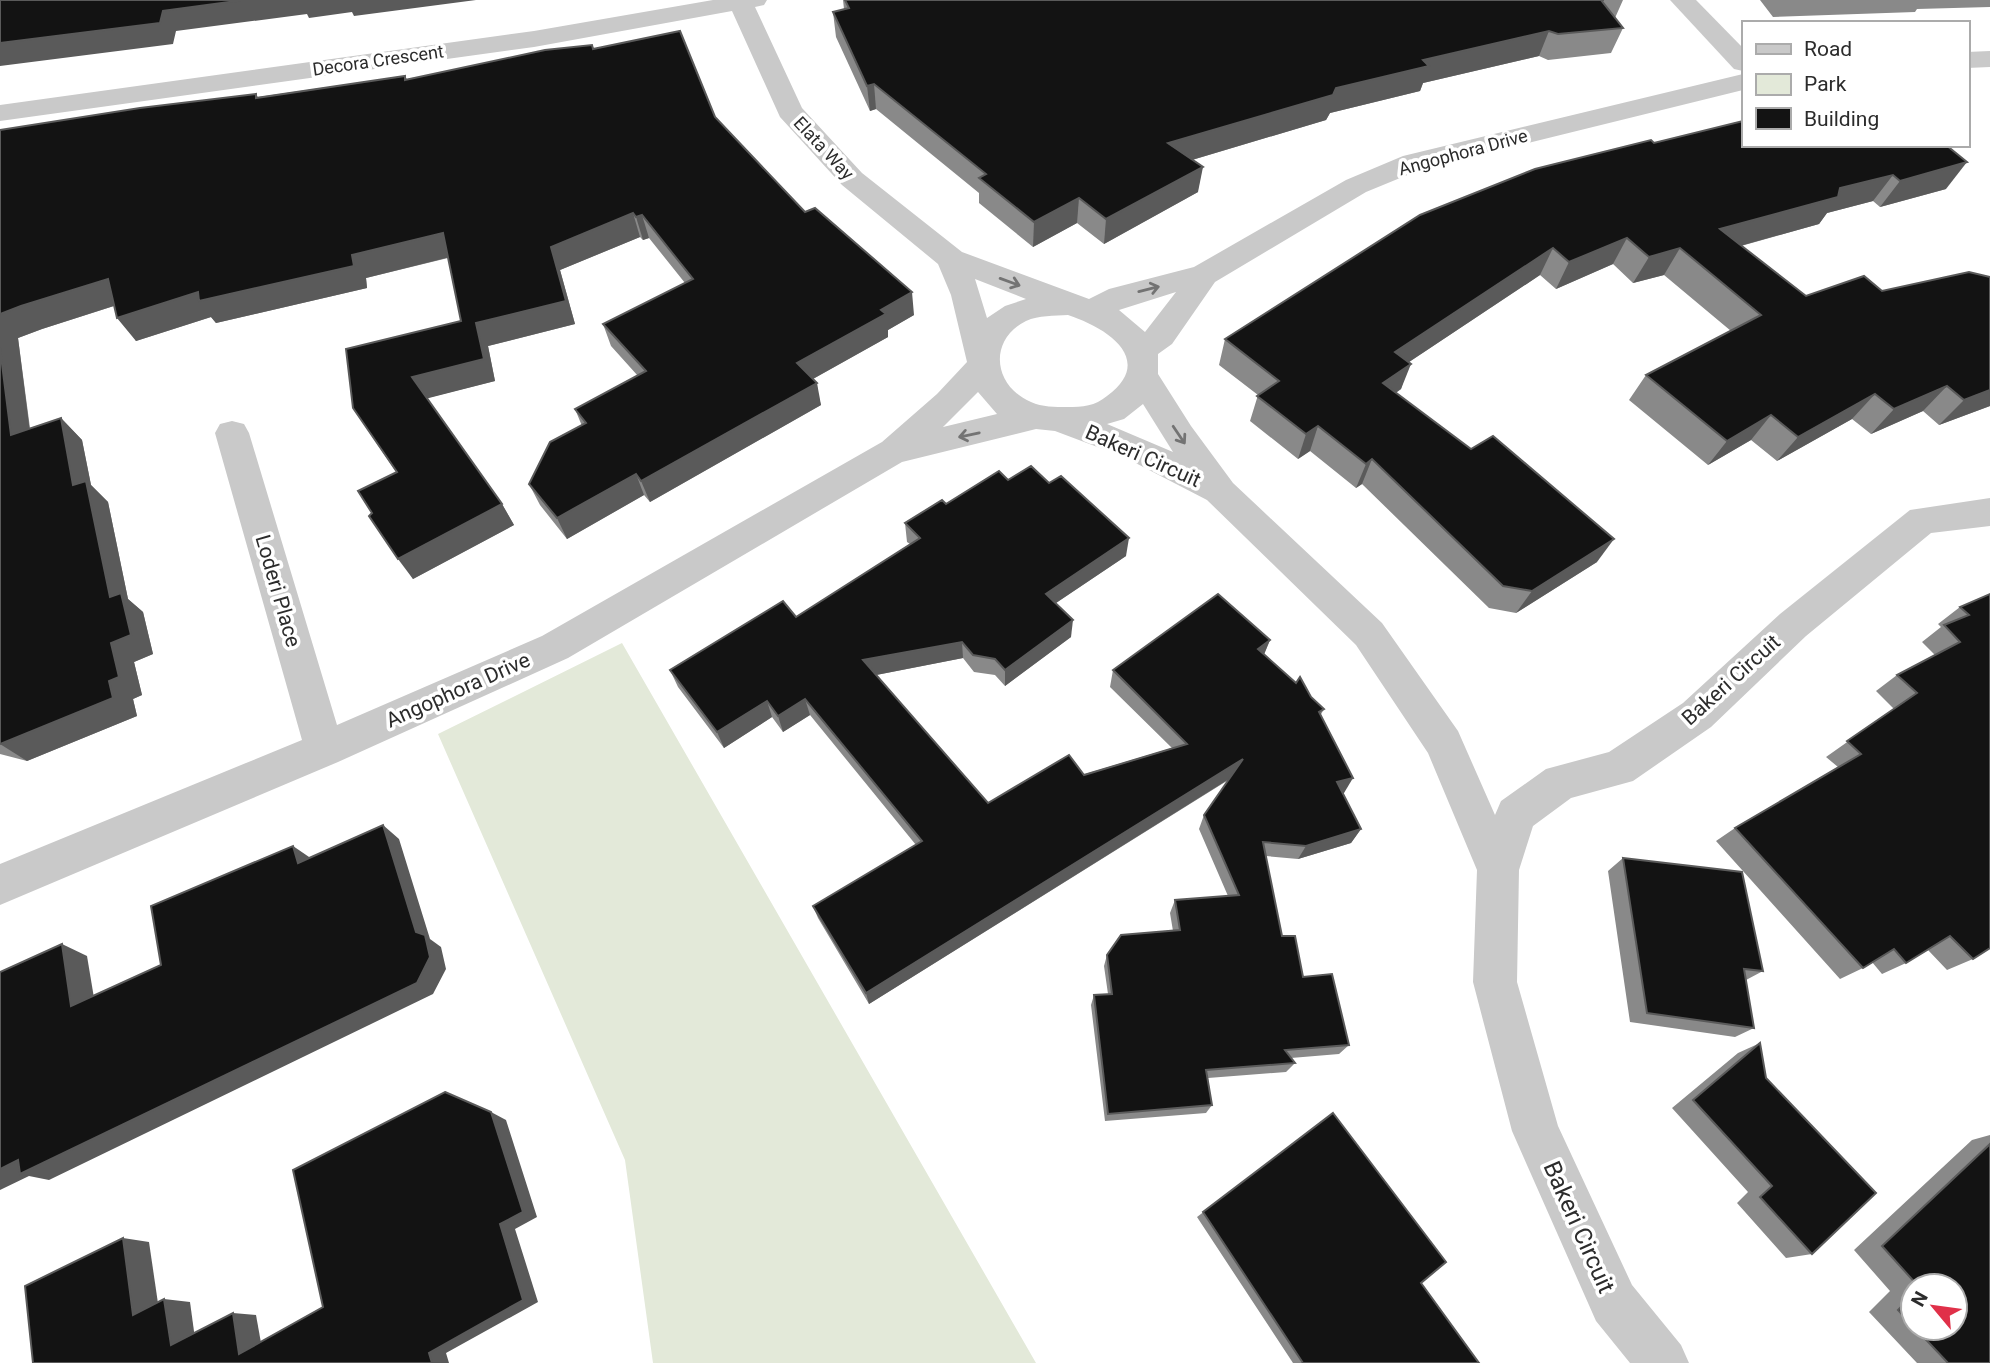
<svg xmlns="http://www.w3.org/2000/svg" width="1990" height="1363" font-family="Roboto,sans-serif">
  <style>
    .green { fill: #e3e9d9 }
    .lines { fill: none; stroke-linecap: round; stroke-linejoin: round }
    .minor { fill: #c9c9c9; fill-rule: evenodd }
    .wall { fill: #898989; fill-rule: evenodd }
    .shaded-wall { fill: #5a5a5a }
    .building { fill: #131313; stroke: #5a5a5a; stroke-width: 2 }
    .oneway { stroke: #737373 }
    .labels { text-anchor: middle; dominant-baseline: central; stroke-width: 7; stroke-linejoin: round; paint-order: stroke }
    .far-street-label { font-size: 18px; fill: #2c2c2c; stroke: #fff }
    .street-label { font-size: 21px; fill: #2c2c2c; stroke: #fff }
    .near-street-label { font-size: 24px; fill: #2c2c2c; stroke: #fff }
  </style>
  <rect width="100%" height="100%" fill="#fff"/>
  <path class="green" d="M622 643 1036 1363H653L625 1160 438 734Z"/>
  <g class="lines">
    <g class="minor">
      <path d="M713 0H767L764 5 755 7 802 108 862 173 962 252 1089 299 1109 289 1194 267 1346 180 1403 156 1743 74V90L1422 169 1366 192 1215 282 1172 344 1158 354V374L1191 426 1233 483 1382 623 1458 731 1495 815 1501 801 1546 769 1609 752 1683 703 1780 614 1910 510 1990 498V526L1931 533 1806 636 1711 727 1633 781 1571 798 1533 826 1519 870 1517 982 1558 1126 1632 1285 1681 1345 1689 1363H1630L1596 1321 1512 1131 1473 982 1477 870 1428 753 1356 645 1207 500 1124 457 1055 431 1036 429 902 462 568 658 338 762 0 905V864L302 740 215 433 220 424 232 421 244 424 249 433 337 725 542 636 882 442 937 394 967 362 951 295 938 264 842 185 780 117 732 11 534 47 0 121V105L534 31ZM975 279 1026 299 1005 306 987 318ZM1176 292 1145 332 1119 310ZM1068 315C1105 327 1157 359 1107 396 1095 406 1083 407 1067 407 1055 407 1042 407 1031 402 993 386 988 340 1026 321 1039 315 1054 316 1068 315ZM978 392 997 414 943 427ZM1143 404 1173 452 1107 424 1124 419Z"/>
      <path d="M1670 0H1696L1743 48V71L1734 69Z"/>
      <path d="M1990 51V67L1967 68V52Z"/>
    </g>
  </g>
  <g class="wall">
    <path d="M843 0H1623L1615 18 1623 28 1611 53 1548 60 1539 56 1423 83 1420 91 1330 113 1326 120 1192 160 1198 192 1104 244 1077 223 1033 247 979 203V193L876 109 870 111 836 37 833 12 844 9Z"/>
    <path d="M1760 0H1990V7L1917 9 1915 12 1773 17Z"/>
    <path d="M593 49 715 117 805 212 914 315 888 330V337L813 379 821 405 650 502 644 495 567 539 540 505 529 484 582 426 575 409 638 376 611 346 603 324 685 283 649 238 643 240 640 237 560 270 575 324 488 346 495 381 427 398 502 504 514 525 413 579 372 513 396 472 353 408 461 321 448 258 366 278 367 288 216 323 211 317 136 341 114 306 42 329 18 338 30 428 61 418 82 440 91 485 108 502 128 599 143 612 153 654 134 662 142 695 133 699 137 716 27 761 0 754V130L256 94 258 97 405 76 407 79Z"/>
    <path d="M1654 143 1946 145V189L1880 207 1873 201 1827 213 1819 224 1741 246 1806 296 1882 291 1990 277V406L1939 425 1923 411 1871 434 1852 419 1777 461 1751 440 1708 465 1629 400 1646 375 1731 331 1664 275 1633 283 1613 264 1556 289 1540 275 1409 362 1401 389 1396 393 1597 562 1516 613 1489 608 1362 484 1356 488 1310 451 1298 459 1250 421 1258 395 1219 365 1225 339Z"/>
    <path d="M1008 480 1126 556 1056 603 1071 637 1005 686 995 675 974 672 963 658 876 675 988 803 1172 748 1110 687 1113 670 1270 640 1264 654 1324 709 1320 716 1344 793H1342L1361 829 1351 843 1298 859 1266 856 1282 936 1303 977 1349 1045 1339 1054 1291 1058 1295 1063 1286 1072 1208 1078 1212 1105 1206 1113 1105 1121 1091 1005 1094 995 1108 994 1104 966 1107 955 1173 931 1170 913 1175 900 1228 896 1199 829 1204 815 1230 779 869 1004 818 918 813 906 916 845 810 715 783 732 772 717 724 748 678 687 670 670 796 617 910 544 907 542 905 523 946 504Z"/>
    <path d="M1990 594 1973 959 1947 970 1928 950 1906 963 1882 974 1872 962 1863 968 1840 979 1716 841 1735 828 1838 767 1826 757 1894 709 1876 691 1897 675 1935 655 1922 642 1941 627 1938 624 1960 607Z"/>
    <path d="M1623 858 1763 971 1746 980 1754 1028 1735 1037 1630 1022 1608 871Z"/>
    <path d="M1760 1043 1766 1078 1812 1254 1786 1258 1737 1203 1748 1192 1672 1108 1738 1053Z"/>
    <path d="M1333 1113 1421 1283 1479 1363H1293L1197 1217Z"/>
    <path d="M1990 1135V1363H1917L1869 1312 1890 1291 1854 1250 1972 1140ZM1913 1286H1955V1328H1913Z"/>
  </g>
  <g class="shaded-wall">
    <path d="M244 0H476L354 16 352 12 309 18 307 14 176 31 173 44 0 66V43L163 11Z"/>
    <path d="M1549 31 1539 56 1423 83 1420 91 1330 113 1326 120 1165 168 1168 143 1423 60Z"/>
    <path d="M874 84 876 109 870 111 867 86Z"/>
    <path d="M1967 162 1946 189 1880 207 1900 181Z"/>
    <path d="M1203 167 1198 192 1104 244 1106 219Z"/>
    <path d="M1893 175 1873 201 1827 213 1819 224 1704 256 1720 229 1840 188Z"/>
    <path d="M1079 198 1077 223 1033 247 1034 222Z"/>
    <path d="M633 213 640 237 560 270 575 324 488 346 495 381 425 399 412 377 476 323 551 247Z"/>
    <path d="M642 215 649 238 643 240 636 217Z"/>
    <path d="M443 233 454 256 366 278 367 288 216 323 211 317 136 341 117 318 198 292Z"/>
    <path d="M1627 238 1613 264 1556 289 1569 262Z"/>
    <path d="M1553 248 1540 275 1385 378 1395 352Z"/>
    <path d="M1680 248 1664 275 1633 283 1649 257Z"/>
    <path d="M108 279 126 302 42 329 18 338 33 456 11 435 0 348V314L21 306Z"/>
    <path d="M912 292 914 315 888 330V337L802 385 797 363 881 310Z"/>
    <path d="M1411 364 1401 389 1373 408 1383 383Z"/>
    <path d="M817 383 821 405 650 502 641 481Z"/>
    <path d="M1947 386 1923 411 1871 434 1894 409Z"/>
    <path d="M1990 390V406L1939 425 1964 400Z"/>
    <path d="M1875 394 1852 419 1777 461 1798 437Z"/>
    <path d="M1771 415 1751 440 1708 465 1727 441Z"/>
    <path d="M61 418 82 440 91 485 108 502 128 599 143 612 153 654 134 662 142 695 133 699 137 716 27 761 0 744 109 681 110 597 73 485Z"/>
    <path d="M1318 426 1310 451 1298 459 1306 434Z"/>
    <path d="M1372 459 1362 484 1356 488 1366 464Z"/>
    <path d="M636 474 644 495 567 539 557 518Z"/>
    <path d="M502 504 514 525 413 579 398 559Z"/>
    <path d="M1129 538 1126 556 1044 611 1046 594Z"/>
    <path d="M1614 539 1597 562 1516 613 1532 591Z"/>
    <path d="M1073 620 1071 637 1005 686V670Z"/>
    <path d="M1270 640 1263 657 1258 649Z"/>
    <path d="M962 642 963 658 866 677 863 660Z"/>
    <path d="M805 699 810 715 783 732 778 716Z"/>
    <path d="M767 701 772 717 724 748 717 732Z"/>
    <path d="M1243 759 1237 774 869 1004 866 993Z"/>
    <path d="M1353 778 1344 793 1329 797 1337 782Z"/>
    <path d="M383 825 399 839 430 939 441 947 446 969 433 994 49 1180 29 1176 0 1190V1169L416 932Z"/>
    <path d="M1361 829 1351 843 1298 859 1306 846Z"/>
    <path d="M293 846 312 859 298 863Z"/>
    <path d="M62 944 87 956 97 1016 71 1006Z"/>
    <path d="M491 1112 506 1120 537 1217 515 1229 538 1302 446 1353 449 1363H432L429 1353 500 1224Z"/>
    <path d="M123 1238 149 1242 160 1317 133 1315Z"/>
    <path d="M164 1299 190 1302 196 1346 171 1345Z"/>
    <path d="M233 1313 256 1315 263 1354H239Z"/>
  </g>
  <g class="building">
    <path d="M0 0H244L163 11 160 23 0 43Z"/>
    <path d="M845 0H1604H1601L1623 28 1558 34 1549 31 1423 60 1429 66 1336 88 1333 95 1168 143 1203 167 1106 219 1079 198 1034 222 979 178 986 174 874 84 867 86 833 12 849 8Z"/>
    <path d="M680 31 715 117 805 212 815 208 912 292 881 310 886 314 797 363 817 383 641 481 636 474 557 518 529 484 550 442 586 423 575 409 646 371 603 324 693 279 642 215 636 217 633 213 551 247 566 301 476 323 484 359 412 377 502 504 398 559 369 516 372 513 358 491 397 472 353 408 346 349 461 321 443 233 352 255 354 266 199 301 198 292 117 318 108 279 21 306 0 314V130L140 108 256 94V98L405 76V80L545 50 592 45 593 49Z"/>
    <path d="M1743 121V145H1946L1967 162 1900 181 1893 175 1840 188 1838 197 1720 229 1806 296 1864 276 1882 291 1969 272 1990 277V390L1964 400 1947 386 1894 409 1875 394 1798 437 1771 415 1727 441 1646 375 1761 315 1680 248 1649 257 1627 238 1569 262 1553 248 1395 352 1411 364 1383 383 1471 449 1493 436 1614 539 1532 591 1503 586 1372 459 1366 464 1318 426 1306 434 1257 396 1279 381 1225 339 1420 215 1535 169 1651 140 1654 143Z"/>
    <path d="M0 348 11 435 61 418 73 485 86 481 110 597 121 593 131 635 111 643 119 677 109 681 113 698 0 744Z"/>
    <path d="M1031 466 1049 483 1061 476 1129 538 1046 594 1073 620 1005 670 995 659 973 655 962 642 863 660 988 803 1069 755 1084 775 1187 744 1113 670 1218 594 1270 640 1258 649 1296 683 1300 677 1311 697 1324 709 1319 712 1353 778 1337 782 1361 829 1306 846 1263 842 1282 936H1295L1303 977 1332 974 1349 1045 1285 1050 1295 1063 1206 1070 1212 1105 1108 1114 1094 995 1112 994 1107 955 1121 935 1180 930 1175 900 1239 895 1204 815 1243 759 866 993 813 906 922 841 805 699 778 716 767 701 717 732 670 670 783 601 796 617 920 538 905 523 942 500 946 504 999 471 1008 480Z"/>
    <path d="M1990 594V948L1973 959 1950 936 1906 963 1894 949 1863 968 1735 828 1861 754 1847 741 1917 693 1897 675 1960 642 1944 625 1969 615 1960 607Z"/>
    <path d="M383 825 416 932 425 935 430 957 417 983 20 1174 18 1160 0 1169V972L62 944 71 1006 161 965 151 906 293 846 298 863Z"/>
    <path d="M1623 858 1742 872 1763 971 1744 969 1754 1028 1647 1013Z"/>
    <path d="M1760 1043 1766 1078 1876 1193 1812 1254 1760 1197 1772 1186 1693 1100Z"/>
    <path d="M445 1092 491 1112 523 1212 500 1224 523 1300 429 1353 432 1363H33L25 1286 123 1238 133 1315 164 1299 171 1345 233 1313 239 1354 323 1307 293 1170Z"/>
    <path d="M1333 1113 1446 1262 1421 1283 1479 1363H1303L1203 1212Z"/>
    <path d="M1990 1144V1363H1948L1915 1328H1955V1286H1918L1882 1246Z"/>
    <path d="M1913 1295V1326L1898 1310Z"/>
  </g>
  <defs><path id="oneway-shaft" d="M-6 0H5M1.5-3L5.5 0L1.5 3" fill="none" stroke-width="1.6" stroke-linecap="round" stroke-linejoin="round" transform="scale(1.75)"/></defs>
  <g class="oneway">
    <use href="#oneway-shaft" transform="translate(1010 282) rotate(20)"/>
    <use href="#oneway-shaft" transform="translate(1149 289) rotate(-14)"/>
    <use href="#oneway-shaft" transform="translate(969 435) rotate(168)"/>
    <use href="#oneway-shaft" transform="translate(1179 435) rotate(56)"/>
  </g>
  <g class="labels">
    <g class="far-street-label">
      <text transform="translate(378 60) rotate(-8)">Decora Crescent</text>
      <text transform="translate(824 148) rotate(47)">Elata Way</text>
      <text transform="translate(1463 152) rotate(-15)">Angophora Drive</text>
    </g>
    <g class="street-label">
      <text transform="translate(1143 456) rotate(24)">Bakeri Circuit</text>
      <text transform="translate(278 591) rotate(74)">Loderi Place</text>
      <text transform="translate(1731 680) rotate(-42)">Bakeri Circuit</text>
      <text transform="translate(458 690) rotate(-24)">Angophora Drive</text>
    </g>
    <g class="near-street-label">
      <text transform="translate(1579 1227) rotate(66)">Bakeri Circuit</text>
    </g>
  </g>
  <rect x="1742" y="21" width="228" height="126" fill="#ffffff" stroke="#ababab" stroke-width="2"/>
  <rect x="1756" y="44" width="35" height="10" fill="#c9c9c9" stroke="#ababab" stroke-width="2"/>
  <text x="1804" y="56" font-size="21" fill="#2c2c2c">Road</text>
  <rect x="1756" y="74" width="35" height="21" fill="#e3e9d9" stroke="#ababab" stroke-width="2"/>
  <text x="1804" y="91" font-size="21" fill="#2c2c2c">Park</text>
  <rect x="1756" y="108" width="35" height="21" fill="#131313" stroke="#ababab" stroke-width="2"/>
  <text x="1804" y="126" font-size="21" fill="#2c2c2c">Building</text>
  <g transform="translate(1934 1307) rotate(299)"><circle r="33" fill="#ffffff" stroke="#ababab" stroke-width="2"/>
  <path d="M0-5L12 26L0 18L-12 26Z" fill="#e03049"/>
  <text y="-10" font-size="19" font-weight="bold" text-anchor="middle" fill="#2c2c2c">N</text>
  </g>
</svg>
